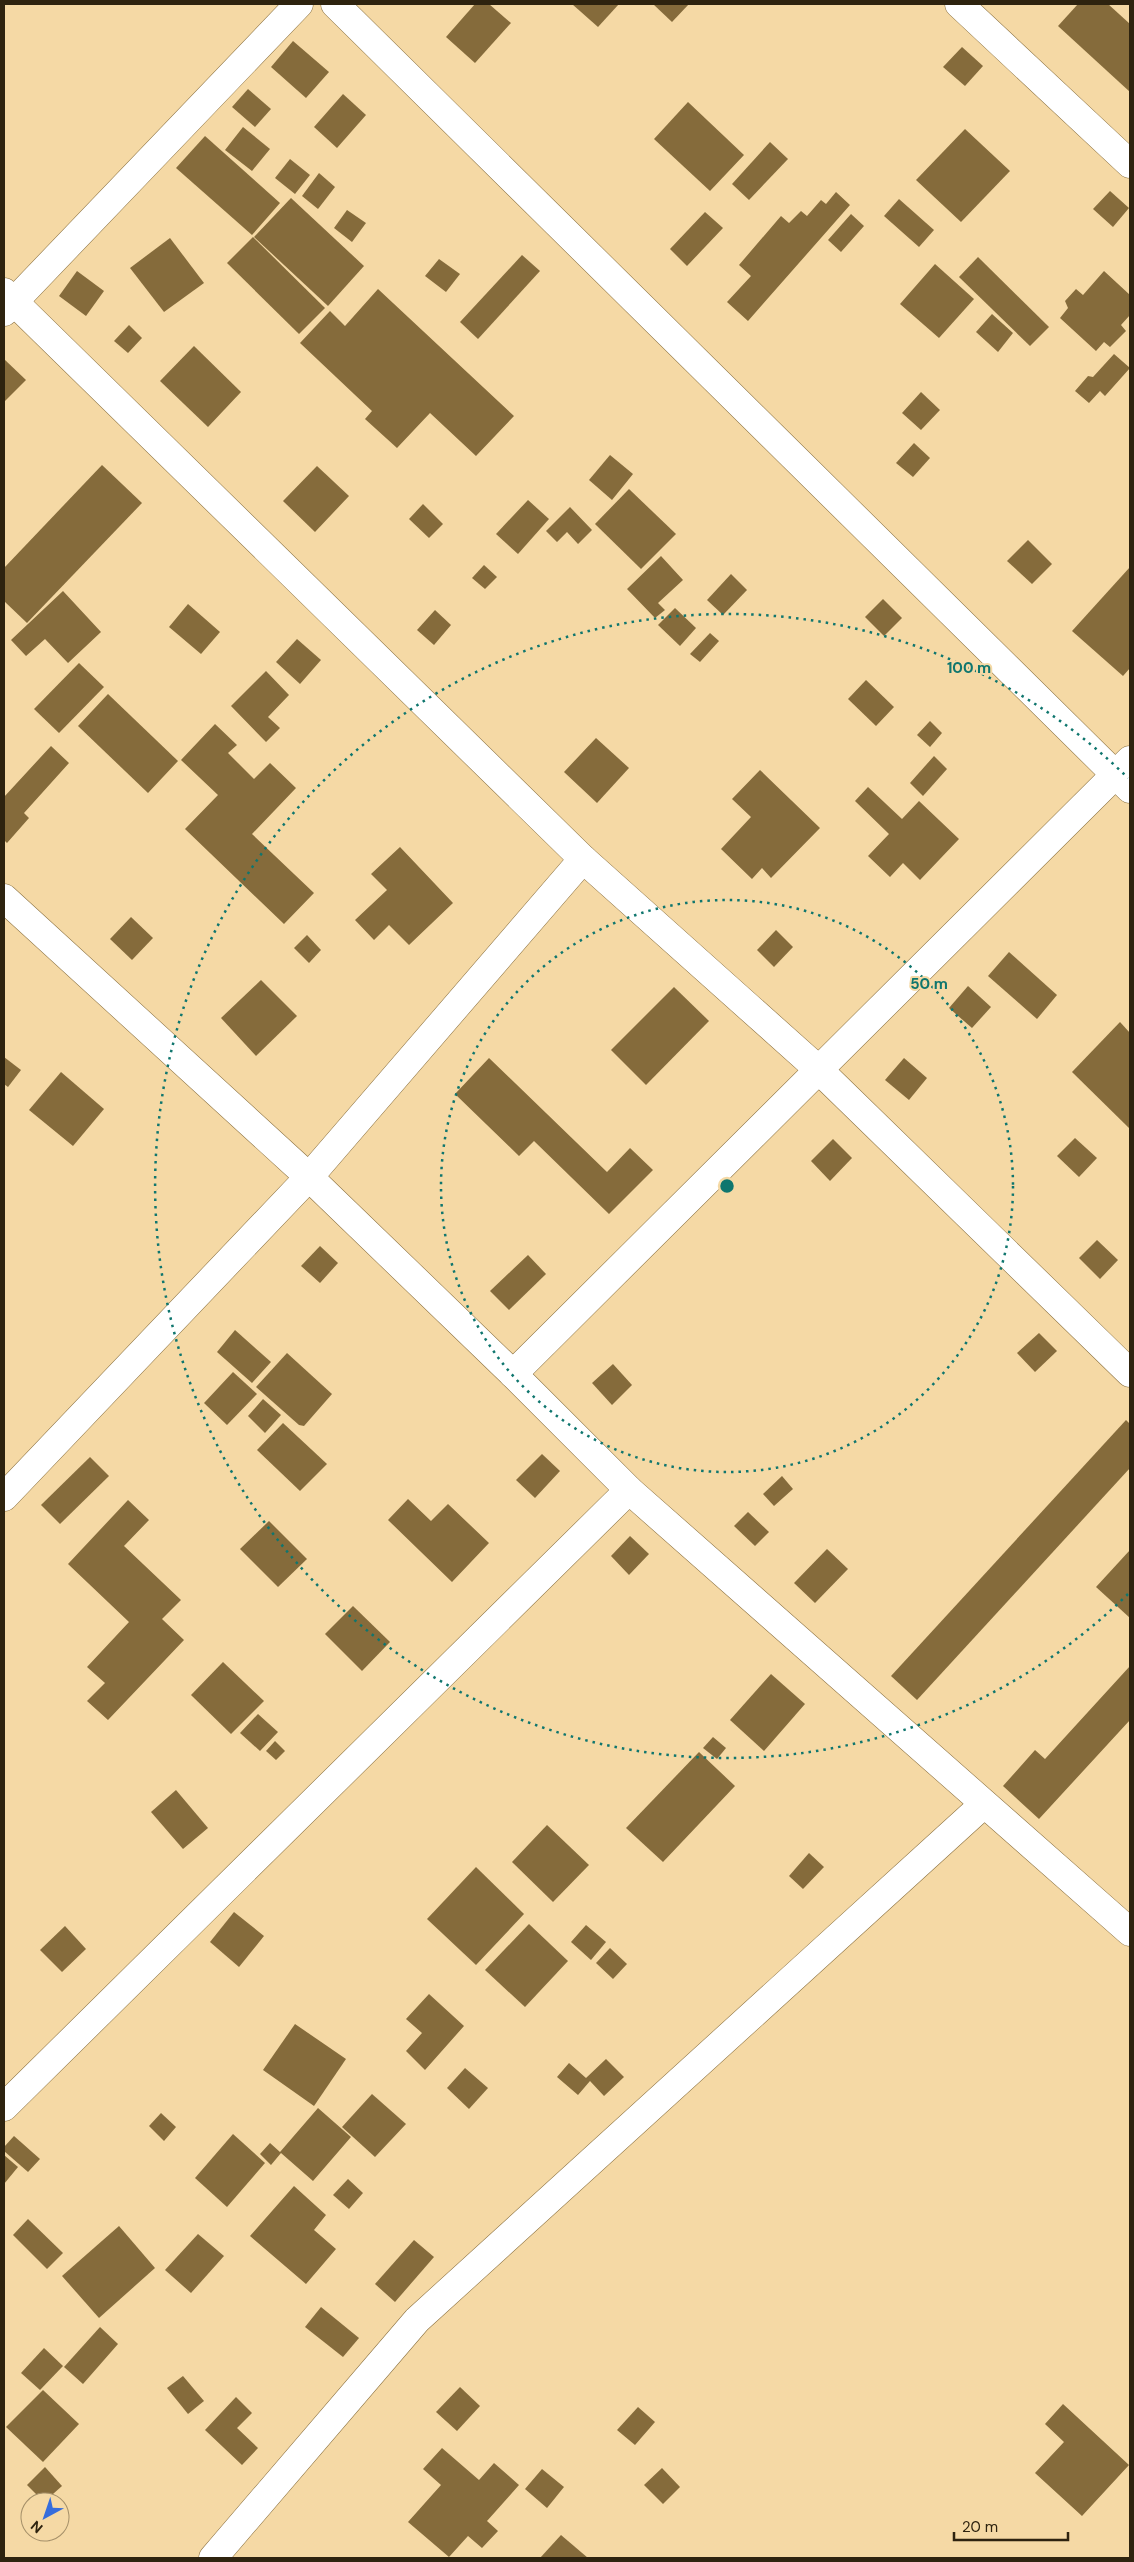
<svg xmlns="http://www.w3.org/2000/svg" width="1134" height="2562" font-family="'DM Sans',sans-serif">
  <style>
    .building { fill: #856b3b }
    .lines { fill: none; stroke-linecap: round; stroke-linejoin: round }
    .minor-casing { stroke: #896f3e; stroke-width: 29 }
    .minor { stroke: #fff; stroke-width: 28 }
    .ring { fill: none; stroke: #0f766e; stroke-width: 2.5; stroke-dasharray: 2.5 5 }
    .centre { fill: #0f766e; stroke: #f5d9a5; stroke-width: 2.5 }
    .ring-label { font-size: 15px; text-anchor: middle; font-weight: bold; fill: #0f766e; stroke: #f5d9a5; stroke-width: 4; stroke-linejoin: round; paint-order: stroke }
  </style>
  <rect width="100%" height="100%" fill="#f5d9a5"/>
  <g class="building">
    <path d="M475 4H489L511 23 475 63 446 37Z"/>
    <path d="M572 4H619L598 27Z"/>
    <path d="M653 4H689L672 22Z"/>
    <path d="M1078 4H1108L1130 24V92L1058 26Z"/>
    <path d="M293 41 329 72 306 98 271 67Z"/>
    <path d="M962 47 983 66 965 86 943 67Z"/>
    <path d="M248 89 271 109 255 127 232 107Z"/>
    <path d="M343 94 366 115 337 148 314 127Z"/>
    <path d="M688 102 744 155 710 191 654 139Z"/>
    <path d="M243 127 270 149 252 171 225 150Z"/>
    <path d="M965 129 1010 171 961 222 916 180Z"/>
    <path d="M205 136 280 203 252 235 176 168Z"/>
    <path d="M770 142 788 159 749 200 732 184Z"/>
    <path d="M290 159 310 175 295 194 275 178Z"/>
    <path d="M319 173 335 187 318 209 302 196Z"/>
    <path d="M1110 191 1129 208 1113 227 1093 209Z"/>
    <path d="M836 192 850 205 748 321 727 302 751 276 739 265 781 216 789 223 801 211 807 216 821 200 826 204Z"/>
    <path d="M291 198 364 266 328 306 254 237Z"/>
    <path d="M899 199 934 230 919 247 884 216Z"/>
    <path d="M347 210 366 223 352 242 334 228Z"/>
    <path d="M705 212 723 228 687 266 670 249Z"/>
    <path d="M851 214 864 226 841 252 828 240Z"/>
    <path d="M253 237 325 308 299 334 227 263Z"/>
    <path d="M170 238 204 283 164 312 130 268Z"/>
    <path d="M522 255 540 271 478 339 460 322Z"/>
    <path d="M978 257 1049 327 1030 346 959 277Z"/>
    <path d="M439 259 460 274 446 292 425 276Z"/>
    <path d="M935 264 974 299 939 338 900 304Z"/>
    <path d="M77 271 104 291 86 316 59 296Z"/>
    <path d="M1104 271 1130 295V315L1121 325 1126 331 1110 347 1104 342 1096 351 1060 318 1068 308 1065 301 1076 289 1083 295Z"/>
    <path d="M378 289 514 416 476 456 430 413 397 448 365 419 372 411 300 343 330 311 345 326Z"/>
    <path d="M992 314 1013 333 998 352 976 332Z"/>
    <path d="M129 325 142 338 128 353 114 341Z"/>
    <path d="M194 346 241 392 208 427 160 381Z"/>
    <path d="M1114 354 1130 368 1105 396 1100 391 1089 403 1075 391 1088 376 1093 377Z"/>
    <path d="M4 359 26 380 4 402Z"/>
    <path d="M921 392 940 410 921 430 902 413Z"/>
    <path d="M914 443 930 458 913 477 896 463Z"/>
    <path d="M610 455 633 474 612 500 589 480Z"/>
    <path d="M102 465 142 503 27 623 4 601V568Z"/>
    <path d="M317 466 349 496 315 532 283 501Z"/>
    <path d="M629 489 676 534 641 569 595 524Z"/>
    <path d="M528 500 549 519 518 554 496 534Z"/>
    <path d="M423 504 443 524 429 538 409 519Z"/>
    <path d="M570 507 592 530 578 544 567 532 557 542 546 531Z"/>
    <path d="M1028 540 1052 564 1032 584 1007 561Z"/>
    <path d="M661 556 683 580 658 603 665 610 655 618 627 589Z"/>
    <path d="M484 565 497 577 485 589 472 578Z"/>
    <path d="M1130 567V668L1123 676 1072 631Z"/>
    <path d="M731 574 747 590 723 615 707 600Z"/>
    <path d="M63 591 101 632 68 663 45 639 26 656 11 640Z"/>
    <path d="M883 599 902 618 884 636 865 617Z"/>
    <path d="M188 604 220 632 201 654 169 627Z"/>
    <path d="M675 608 696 628 680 646 658 625Z"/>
    <path d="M435 610 451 625 434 645 417 630Z"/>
    <path d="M710 633 719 641 700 662 690 654Z"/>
    <path d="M297 639 321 660 300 684 276 662Z"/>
    <path d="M79 663 104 687 59 733 34 709Z"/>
    <path d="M266 671 289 695 268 717 280 728 266 742 231 706Z"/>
    <path d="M866 680 894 707 876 726 848 699Z"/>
    <path d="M108 694 178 761 148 793 78 726Z"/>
    <path d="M930 721 942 733 930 747 917 735Z"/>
    <path d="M215 724 237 745 228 753 254 779 270 763 296 788 252 834 314 893 284 924 185 829 218 795 181 760Z"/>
    <path d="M596 738 629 768 597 803 564 772Z"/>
    <path d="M51 746 69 763 24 813 29 818 7 843 4 840V797Z"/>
    <path d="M934 756 947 769 923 796 910 783Z"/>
    <path d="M760 770 820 828 771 878 762 868 752 879 721 849 751 817 732 799Z"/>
    <path d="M868 787 902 819 919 801 959 839 920 880 903 863 890 877 868 856 889 834 855 801Z"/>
    <path d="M400 847 453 903 409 945 389 925 374 940 355 920 387 890 371 874Z"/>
    <path d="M131 917 153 938 132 960 110 939Z"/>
    <path d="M776 930 793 947 774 967 757 950Z"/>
    <path d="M307 935 321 950 309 963 294 948Z"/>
    <path d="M1009 952 1057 995 1037 1019 988 976Z"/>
    <path d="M261 980 297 1016 256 1056 221 1018Z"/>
    <path d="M968 986 991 1007 972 1028 949 1008Z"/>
    <path d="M674 987 709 1021 646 1085 611 1050Z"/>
    <path d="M1120 1022 1130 1033V1129L1072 1072Z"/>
    <path d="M4 1057 21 1070 8 1087 4 1084Z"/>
    <path d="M489 1058 607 1172 630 1148 653 1170 609 1214 534 1141 519 1156 455 1094Z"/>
    <path d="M904 1058 927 1078 909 1100 885 1080Z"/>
    <path d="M61 1072 104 1109 73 1146 29 1110Z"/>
    <path d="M1075 1138 1097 1158 1079 1177 1057 1156Z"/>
    <path d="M833 1139 852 1158 830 1181 811 1161Z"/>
    <path d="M1097 1240 1118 1260 1100 1279 1079 1258Z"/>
    <path d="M320 1246 338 1263 320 1283 301 1266Z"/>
    <path d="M528 1255 546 1274 509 1310 490 1291Z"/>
    <path d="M235 1330 271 1362 252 1383 217 1352Z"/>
    <path d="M1039 1333 1057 1351 1035 1372 1017 1353Z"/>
    <path d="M287 1353 332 1394 304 1426 299 1425 256 1387Z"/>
    <path d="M613 1364 632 1385 612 1405 592 1383Z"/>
    <path d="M233 1372 257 1394 227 1425 204 1403Z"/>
    <path d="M263 1399 281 1415 265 1433 248 1416Z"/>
    <path d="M1126 1420 1130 1424V1468L917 1700 891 1676Z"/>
    <path d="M283 1423 327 1464 300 1491 257 1450Z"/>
    <path d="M542 1454 560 1471 535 1498 516 1480Z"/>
    <path d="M90 1457 109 1476 60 1524 41 1505Z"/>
    <path d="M782 1476 793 1489 774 1506 763 1494Z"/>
    <path d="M408 1499 431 1521 448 1504 489 1543 452 1582 388 1520Z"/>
    <path d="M128 1500 149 1520 124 1546 181 1600 162 1619 184 1640 108 1720 87 1701 105 1683 87 1667 129 1622 68 1564Z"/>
    <path d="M748 1512 769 1532 755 1546 734 1526Z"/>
    <path d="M269 1521 307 1559 278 1587 240 1549Z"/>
    <path d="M630 1536 649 1554 629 1575 611 1556Z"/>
    <path d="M827 1549 848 1569 815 1603 794 1583Z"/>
    <path d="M1130 1550V1618L1096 1587Z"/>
    <path d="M353 1606 390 1642 362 1671 325 1634Z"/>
    <path d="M223 1662 264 1701 231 1734 191 1695Z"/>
    <path d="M1130 1666V1720L1039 1819 1003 1786 1035 1750 1045 1759Z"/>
    <path d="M771 1674 805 1704 764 1751 730 1720Z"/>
    <path d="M258 1714 278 1732 260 1751 240 1733Z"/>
    <path d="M713 1737 726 1748 717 1759 703 1748Z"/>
    <path d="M275 1741 285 1751 276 1760 266 1751Z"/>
    <path d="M699 1752 735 1786 663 1862 626 1828Z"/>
    <path d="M176 1790 208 1828 183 1849 151 1812Z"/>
    <path d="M547 1825 589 1865 553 1902 512 1862Z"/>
    <path d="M809 1853 824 1867 803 1889 789 1876Z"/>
    <path d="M476 1867 524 1914 476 1965 427 1919Z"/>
    <path d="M234 1912 264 1936 239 1967 210 1942Z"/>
    <path d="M529 1924 568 1961 525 2007 485 1970Z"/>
    <path d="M586 1925 606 1942 591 1960 571 1942Z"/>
    <path d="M65 1926 86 1949 62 1972 40 1950Z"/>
    <path d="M610 1948 627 1964 613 1979 596 1963Z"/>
    <path d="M429 1994 464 2026 425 2070 406 2051 422 2033 406 2019Z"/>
    <path d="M295 2024 346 2059 314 2106 263 2070Z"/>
    <path d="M606 2059 624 2077 604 2096 590 2081 578 2095 557 2077 569 2063 586 2078Z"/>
    <path d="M465 2068 488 2088 469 2109 447 2088Z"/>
    <path d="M372 2094 406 2124 375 2157 342 2127Z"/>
    <path d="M318 2108 351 2137 313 2181 281 2153 271 2165 260 2154 270 2143 280 2152Z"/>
    <path d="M161 2113 176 2127 164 2141 149 2126Z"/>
    <path d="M233 2134 265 2163 227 2207 195 2178Z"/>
    <path d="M14 2136 40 2159 28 2172 4 2151V2147Z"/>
    <path d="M4 2155 18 2167 4 2184Z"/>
    <path d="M348 2179 363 2193 349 2209 333 2195Z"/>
    <path d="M294 2186 326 2215 314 2230 336 2249 306 2284 250 2236Z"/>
    <path d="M28 2219 63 2253 47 2269 13 2235Z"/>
    <path d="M119 2226 155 2268 99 2318 62 2276Z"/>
    <path d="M198 2234 224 2256 191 2293 165 2270Z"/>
    <path d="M414 2240 434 2257 395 2302 375 2284Z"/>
    <path d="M321 2307 359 2338 343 2357 305 2327Z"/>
    <path d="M100 2327 118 2344 83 2384 64 2367Z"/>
    <path d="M44 2348 63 2366 40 2390 21 2373Z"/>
    <path d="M183 2376 204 2401 188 2414 167 2388Z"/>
    <path d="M460 2387 480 2406 457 2431 436 2412Z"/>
    <path d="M43 2390 79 2424 43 2462 6 2427Z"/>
    <path d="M236 2397 252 2413 237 2428 258 2448 242 2465 205 2430Z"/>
    <path d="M1063 2404 1129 2465 1082 2516 1035 2473 1064 2442 1045 2424Z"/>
    <path d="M638 2407 655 2422 635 2445 617 2430Z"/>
    <path d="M442 2448 479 2480 494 2463 519 2485 487 2521 498 2531 482 2548 468 2536 449 2557 408 2522 441 2485 423 2469Z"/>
    <path d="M45 2467 62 2486 44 2502 27 2485Z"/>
    <path d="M662 2468 680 2487 663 2504 644 2485Z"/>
    <path d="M542 2469 564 2487 547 2508 525 2489Z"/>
    <path d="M561 2535 588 2558H540Z"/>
  </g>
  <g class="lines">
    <defs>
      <g id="minor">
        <path d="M335 4 1130 789"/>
        <path d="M959 4 1130 164"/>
        <path d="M4 292 583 859 819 1070 1130 1373"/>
        <path d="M4 312 299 4"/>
        <path d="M4 898 309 1177 513 1374 629 1490 1130 1932"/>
        <path d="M513 1374 1130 760"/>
        <path d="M4 1497 309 1177 583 859"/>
        <path d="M4 2107 629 1490"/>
        <path d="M213 2558 417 2320 984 1804"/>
      </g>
    </defs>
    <use href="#minor" class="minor-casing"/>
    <use href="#minor" class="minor"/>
  </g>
  <g class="ring">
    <circle cx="727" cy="1186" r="286"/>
    <path d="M1128 1594A572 572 0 1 1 1128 778"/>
  </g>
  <circle cx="727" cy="1186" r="8" class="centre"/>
  <g class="ring-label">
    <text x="969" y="673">100 m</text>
    <text x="929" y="989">50 m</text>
  </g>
  <rect width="1134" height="2562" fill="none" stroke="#2e230f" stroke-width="10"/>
  <g transform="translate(45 2517) rotate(220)"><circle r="24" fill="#f5d9a5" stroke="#a59069"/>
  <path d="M0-4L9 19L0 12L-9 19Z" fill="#366ddc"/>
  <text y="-8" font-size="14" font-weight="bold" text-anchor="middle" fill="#2e230f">N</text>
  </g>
  <path d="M954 2532v8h114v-8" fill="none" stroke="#2e230f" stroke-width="2.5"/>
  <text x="962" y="2532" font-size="15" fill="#2e230f" stroke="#f5d9a5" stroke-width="4" paint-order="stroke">20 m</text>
</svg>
